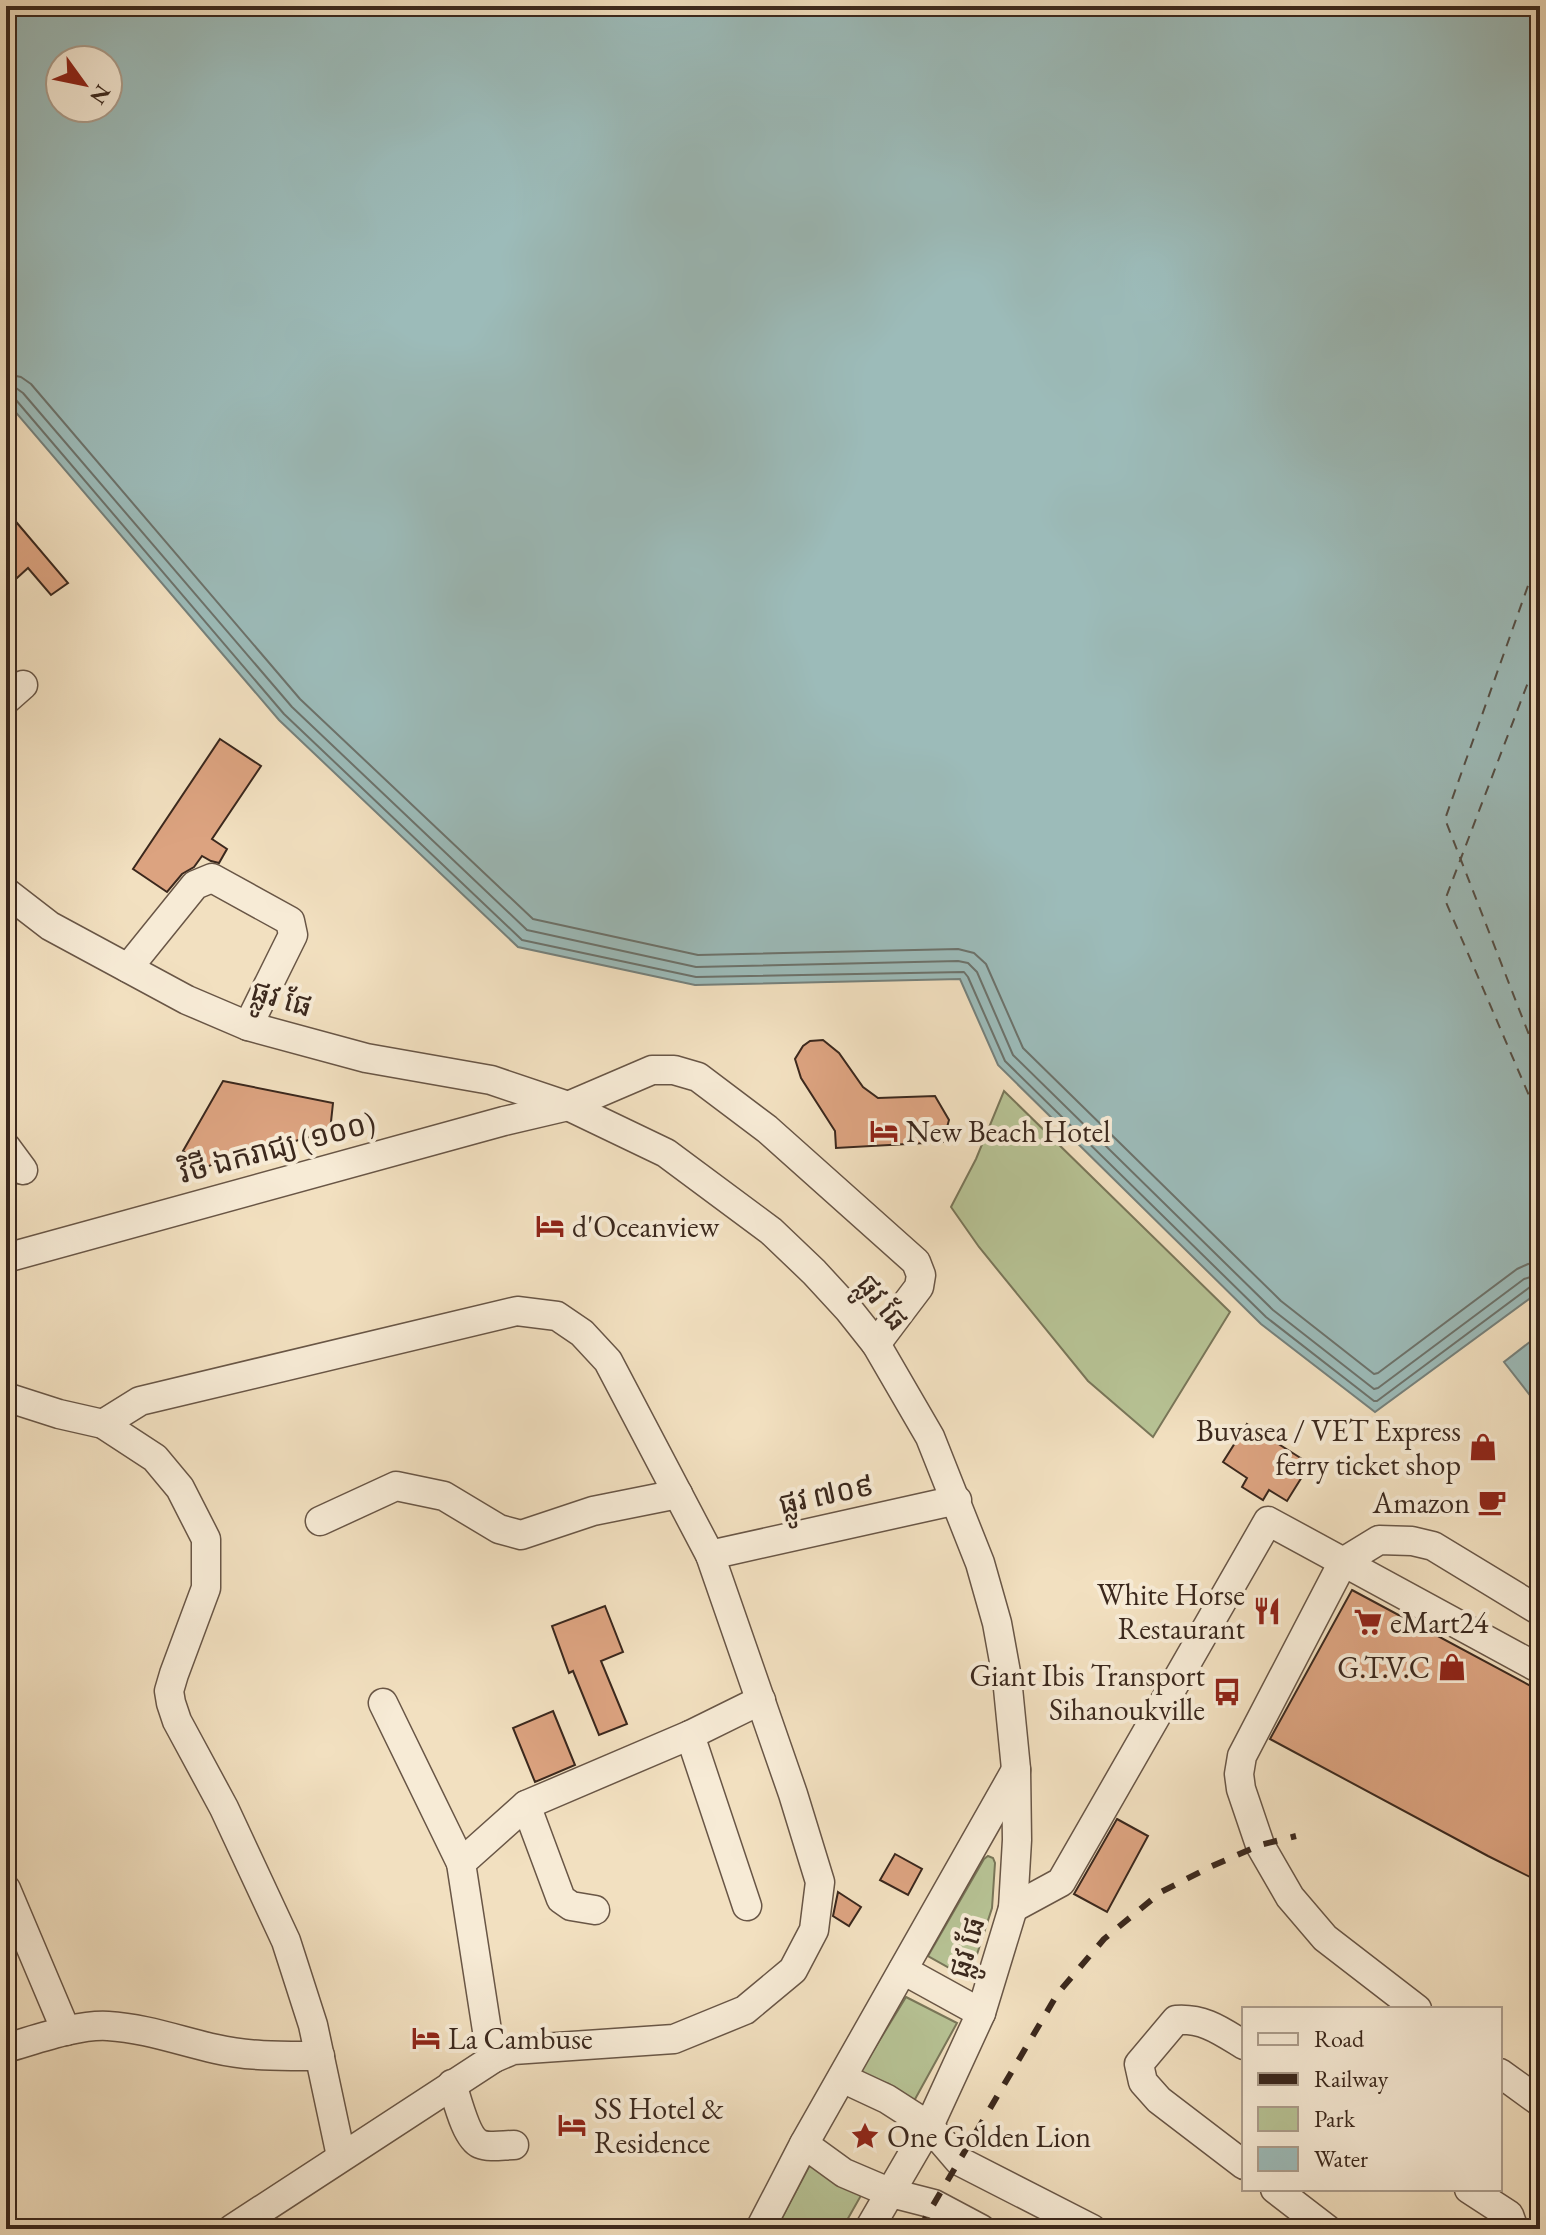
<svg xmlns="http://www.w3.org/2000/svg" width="1546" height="2235" font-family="'EB Garamond','Noto Sans Khmer',serif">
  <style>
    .green { fill: #b7c395; stroke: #797659; stroke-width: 2 }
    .water { fill: #9cbbb9; stroke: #75807b; stroke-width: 2; fill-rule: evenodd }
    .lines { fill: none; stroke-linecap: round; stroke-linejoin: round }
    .shore { stroke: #6c726b; stroke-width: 2 }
    .ferry { stroke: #534d44; stroke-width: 2; stroke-dasharray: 10 8; stroke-linecap: butt }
    .building { fill: #dca380; stroke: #3b281d; stroke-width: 2 }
    .minor-casing { stroke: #695646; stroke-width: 31 }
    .minor { stroke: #f7ebd6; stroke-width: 28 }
    .rail { stroke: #3b281d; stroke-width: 6; stroke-dasharray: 14 14; stroke-linecap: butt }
    .labels { text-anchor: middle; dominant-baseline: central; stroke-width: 8; stroke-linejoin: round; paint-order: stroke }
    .street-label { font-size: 30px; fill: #3b281d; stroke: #f7ebd6 }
    .poi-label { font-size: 30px; fill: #3b281d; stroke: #f7ebd6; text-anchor: start }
  </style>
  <rect width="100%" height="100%" fill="#f2e0c0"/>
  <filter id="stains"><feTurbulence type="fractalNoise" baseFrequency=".0025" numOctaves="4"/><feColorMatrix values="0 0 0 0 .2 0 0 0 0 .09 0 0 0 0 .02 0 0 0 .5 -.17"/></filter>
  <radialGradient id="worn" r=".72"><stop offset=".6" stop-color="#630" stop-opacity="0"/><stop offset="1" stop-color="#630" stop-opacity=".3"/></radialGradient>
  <g class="green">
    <path d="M1004 1091 1230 1312 1153 1437 1088 1381 979 1247 951 1207 976 1159Z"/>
    <path d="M988 1856 993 1858 995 1863 992 1908 969 1979 928 1956 984 1859Z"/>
    <path d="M906 1997 957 2023 914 2101 889 2084 859 2074Z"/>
    <path d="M811 2163 863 2192 842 2229H776Z"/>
  </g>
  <g class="water">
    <path d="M6 6H1540V1291L1375 1412 1261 1324 998 1065 960 979 695 985 518 947 279 720 6 401ZM60 60H108V108H60Z"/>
    <path d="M1540 1334V1408L1504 1362Z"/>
  </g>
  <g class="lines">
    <g class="shore">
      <path d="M6 374 21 377 31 384 300 699 533 919 698 955 958 949 974 953 986 964 1023 1048 1281 1301 1374 1374 1378 1373 1517 1269 1528 1264 1540 1262"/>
      <path d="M6 386 16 388 23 393 292 707 527 930 696 967 958 961 968 963 977 972 1013 1055 1273 1310 1374 1389 1378 1388 1524 1279 1540 1274"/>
      <path d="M6 396 16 400 284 714 522 940 696 977 964 972 968 977 1005 1061 1266 1317 1374 1401H1377L1530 1287 1540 1284"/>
    </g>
    <g class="ferry">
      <path d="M1540 552 1445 819 1540 1063"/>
      <path d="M1540 651 1445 900 1540 1121"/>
    </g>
  </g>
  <g class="building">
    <path d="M6 510 68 583 51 595 28 568 6 588Z"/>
    <path d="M220 739 261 766 212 839 227 849 219 863 211 861 202 856 194 867 182 874 167 892 133 869Z"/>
    <path d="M823 1040 839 1053 863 1087 878 1098 935 1096 949 1120 943 1142 836 1148 835 1131 801 1078 795 1059 803 1046 810 1041Z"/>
    <path d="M223 1081 333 1103 330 1131 205 1167 183 1151Z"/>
    <path d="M1247 1424 1310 1464 1287 1501 1269 1490 1263 1500 1242 1487 1247 1478 1223 1462Z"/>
    <path d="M1352 1590 1540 1691V1882L1488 1856 1270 1739Z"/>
    <path d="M605 1606 623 1652 601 1661 627 1724 599 1735 573 1671 569 1673 552 1626Z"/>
    <path d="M553 1711 575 1765 535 1782 513 1728Z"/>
    <path d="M1117 1819 1148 1836 1107 1912 1074 1894Z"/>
    <path d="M895 1854 922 1869 908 1895 880 1880Z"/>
    <path d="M838 1892 861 1907 849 1926 833 1916Z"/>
  </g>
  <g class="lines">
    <defs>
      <g id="minor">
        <path d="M6 700 23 685"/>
        <path d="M6 892 50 926 187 1000 248 1026 366 1058 491 1080 568 1106 666 1153 771 1231 814 1272 849 1310 876 1344 930 1437 980 1563 997 1623 1007 1678 1016 1769 1017 1840 1013 1908 981 2013 929 2126 869 2229"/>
        <path d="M128 968 195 885 212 878 290 921 293 935 248 1026"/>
        <path d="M6 1147 23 1170"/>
        <path d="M6 1258 504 1121 568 1106 652 1070H674L698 1077 767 1129 916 1262 921 1275 919 1287 876 1344"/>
        <path d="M6 1397 59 1414 103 1424 155 1458 180 1488 206 1539V1588L174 1674 169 1691 171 1703 177 1721 224 1808 286 1941 313 2025 341 2156"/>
        <path d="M103 1424 140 1401 517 1311 557 1316 582 1333 608 1361 710 1555 793 1794 820 1882 814 1930 793 1970 745 2010 674 2039 513 2050 494 2058 232 2229"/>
        <path d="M320 1521 396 1486 444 1496 499 1529 521 1535 593 1511 678 1494"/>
        <path d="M710 1555 957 1500"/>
        <path d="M383 1703 461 1863"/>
        <path d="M690 1735 747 1906"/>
        <path d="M526 1805 561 1899 571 1906 595 1910"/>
        <path d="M6 1889 66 2031"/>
        <path d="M1013 1908 1061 1882 1268 1521 1540 1669"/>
        <path d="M903 1970 981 2013"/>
        <path d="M1417 2009 1325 1938 1290 1897 1260 1845 1241 1789 1239 1774 1242 1756 1343 1562 1379 1540 1412 1541 1433 1546 1540 1611"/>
        <path d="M1244 2045C1221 2031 1204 2018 1176 2020L1139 2064 1143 2082 1159 2100 1244 2165"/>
        <path d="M6 2048C35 2040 78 2024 108 2026 145 2028 180 2041 216 2049 250 2057 286 2056 320 2056"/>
        <path d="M494 2058 488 2037 461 1863 526 1805 690 1735 761 1700"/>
        <path d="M1500 2073 1540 2102"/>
        <path d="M842 2078 887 2099 929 2126 959 2161 1092 2229"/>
        <path d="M452 2084C457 2099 466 2138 480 2144 489 2148 504 2145 514 2145"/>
        <path d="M804 2144 844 2173 891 2193 934 2204 981 2229"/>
        <path d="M1275 2189 1327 2229"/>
        <path d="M1469 2189 1509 2215 1514 2229"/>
        <path d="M760 2229 804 2144 1016 1770"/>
      </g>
    </defs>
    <use href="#minor" class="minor-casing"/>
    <use href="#minor" class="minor"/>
    <path class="rail" d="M919 2229 1058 1993 1104 1939 1161 1892 1210 1867 1260 1845 1296 1836"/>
  </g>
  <defs>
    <symbol id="hotel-bare" viewBox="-9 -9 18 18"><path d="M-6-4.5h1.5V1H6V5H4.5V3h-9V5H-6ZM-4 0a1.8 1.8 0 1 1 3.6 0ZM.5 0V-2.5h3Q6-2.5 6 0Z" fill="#8f2418" stroke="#f7ebd6" stroke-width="2.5" paint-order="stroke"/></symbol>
    <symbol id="shop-bare" viewBox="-9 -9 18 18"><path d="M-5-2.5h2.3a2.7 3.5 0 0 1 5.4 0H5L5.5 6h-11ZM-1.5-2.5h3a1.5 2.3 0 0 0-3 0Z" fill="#8f2418" stroke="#f7ebd6" stroke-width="2.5" paint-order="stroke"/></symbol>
    <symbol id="cafe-bare" viewBox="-9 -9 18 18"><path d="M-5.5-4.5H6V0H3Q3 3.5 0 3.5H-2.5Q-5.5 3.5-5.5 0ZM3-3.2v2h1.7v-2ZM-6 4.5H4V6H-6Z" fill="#8f2418" stroke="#f7ebd6" stroke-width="2.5" paint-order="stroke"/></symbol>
    <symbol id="restaurant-bare" viewBox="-9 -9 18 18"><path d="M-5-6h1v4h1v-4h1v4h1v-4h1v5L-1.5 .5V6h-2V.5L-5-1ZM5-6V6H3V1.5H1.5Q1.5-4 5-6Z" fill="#8f2418" stroke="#f7ebd6" stroke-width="2.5" paint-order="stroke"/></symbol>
    <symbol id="supermarket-bare" viewBox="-9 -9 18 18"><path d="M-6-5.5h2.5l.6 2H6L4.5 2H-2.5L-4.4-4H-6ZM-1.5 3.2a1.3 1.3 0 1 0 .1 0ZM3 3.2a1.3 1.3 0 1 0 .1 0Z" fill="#8f2418" stroke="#f7ebd6" stroke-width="2.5" paint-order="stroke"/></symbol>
    <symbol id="bus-bare" viewBox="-9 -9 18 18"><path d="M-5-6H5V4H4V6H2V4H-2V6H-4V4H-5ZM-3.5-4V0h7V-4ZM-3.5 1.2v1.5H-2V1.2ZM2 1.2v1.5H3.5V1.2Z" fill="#8f2418" stroke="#f7ebd6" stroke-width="2.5" paint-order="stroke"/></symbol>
    <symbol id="sight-bare" viewBox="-9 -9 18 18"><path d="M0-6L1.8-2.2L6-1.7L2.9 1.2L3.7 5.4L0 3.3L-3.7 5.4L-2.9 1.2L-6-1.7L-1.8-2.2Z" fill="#8f2418" stroke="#f7ebd6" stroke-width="2.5" paint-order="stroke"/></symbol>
  </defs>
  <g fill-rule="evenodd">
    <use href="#hotel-bare" x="864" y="1111" width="40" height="40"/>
    <use href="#hotel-bare" x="530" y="1206" width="40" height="40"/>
    <use href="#shop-bare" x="1463" y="1427" width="40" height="40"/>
    <use href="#cafe-bare" x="1472" y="1482" width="40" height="40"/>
    <use href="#restaurant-bare" x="1247" y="1591" width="40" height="40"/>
    <use href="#supermarket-bare" x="1348" y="1602" width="40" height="40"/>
    <use href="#shop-bare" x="1432" y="1647" width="40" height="40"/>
    <use href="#bus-bare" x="1207" y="1672" width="40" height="40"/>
    <use href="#hotel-bare" x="406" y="2018" width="40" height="40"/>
    <use href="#hotel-bare" x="552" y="2105" width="40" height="40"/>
    <use href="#sight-bare" x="845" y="2116" width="40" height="40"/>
  </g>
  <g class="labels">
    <g class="street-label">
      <text transform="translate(282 998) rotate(17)">ផ្លូវ ផែ</text>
      <text transform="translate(277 1147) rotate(-15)">វិថី ឯករាជ្យ (១០០)</text>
      <text transform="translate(883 1302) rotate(52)">ផ្លូវ ផែ</text>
      <text transform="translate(826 1494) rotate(-12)">ផ្លូវ ៧០៩</text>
      <text transform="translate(966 1947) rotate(-73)">ផ្លូវ ផែ</text>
    </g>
    <g class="poi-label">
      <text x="906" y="1131">New Beach Hotel</text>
      <text x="572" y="1226">d'Oceanview</text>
      <text x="1461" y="1430" text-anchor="end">Buvasea / VET Express<tspan x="1461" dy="34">ferry ticket shop</tspan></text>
      <text x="1470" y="1502" text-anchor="end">Amazon</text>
      <text x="1245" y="1594" text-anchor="end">White Horse<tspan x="1245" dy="34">Restaurant</tspan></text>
      <text x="1390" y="1622">eMart24</text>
      <text x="1430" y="1667" text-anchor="end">G.T.V.C</text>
      <text x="1205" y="1675" text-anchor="end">Giant Ibis Transport<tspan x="1205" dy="34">Sihanoukville</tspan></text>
      <text x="448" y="2038">La Cambuse</text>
      <text x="594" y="2108">SS Hotel &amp;<tspan x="594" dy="34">Residence</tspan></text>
      <text x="887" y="2136">One Golden Lion</text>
    </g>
  </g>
  <rect width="1546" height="2235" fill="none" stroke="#f2e0c0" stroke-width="32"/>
  <rect x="8" y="8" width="1530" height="2219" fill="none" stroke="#3b281d" stroke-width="4"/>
  <rect x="16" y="16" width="1514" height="2203" fill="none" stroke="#3b281d" stroke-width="2"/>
  <rect x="1242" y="2007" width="260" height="184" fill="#f7ebd6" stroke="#ac9d8c" stroke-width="2"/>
  <rect x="1258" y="2033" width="40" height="12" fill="#f7ebd6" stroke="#ac9d8c" stroke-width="2"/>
  <text x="1314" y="2047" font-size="24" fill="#3b281d">Road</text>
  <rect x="1258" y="2073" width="40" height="12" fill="#3b281d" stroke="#ac9d8c" stroke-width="2"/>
  <text x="1314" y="2087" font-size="24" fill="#3b281d">Railway</text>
  <rect x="1258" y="2107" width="40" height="24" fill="#b7c395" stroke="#ac9d8c" stroke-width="2"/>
  <text x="1314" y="2127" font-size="24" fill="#3b281d">Park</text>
  <rect x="1258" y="2147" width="40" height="24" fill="#9cbbb9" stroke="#ac9d8c" stroke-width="2"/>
  <text x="1314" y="2167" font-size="24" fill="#3b281d">Water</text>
  <g transform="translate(84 84) rotate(123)"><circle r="38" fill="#f7ebd6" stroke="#ac9d8c" stroke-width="2"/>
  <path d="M0-6L14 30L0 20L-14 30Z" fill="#8f2418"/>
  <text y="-12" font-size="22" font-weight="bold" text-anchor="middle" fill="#3b281d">N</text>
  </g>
  <rect width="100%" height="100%" filter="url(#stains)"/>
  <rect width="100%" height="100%" fill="url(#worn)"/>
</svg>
